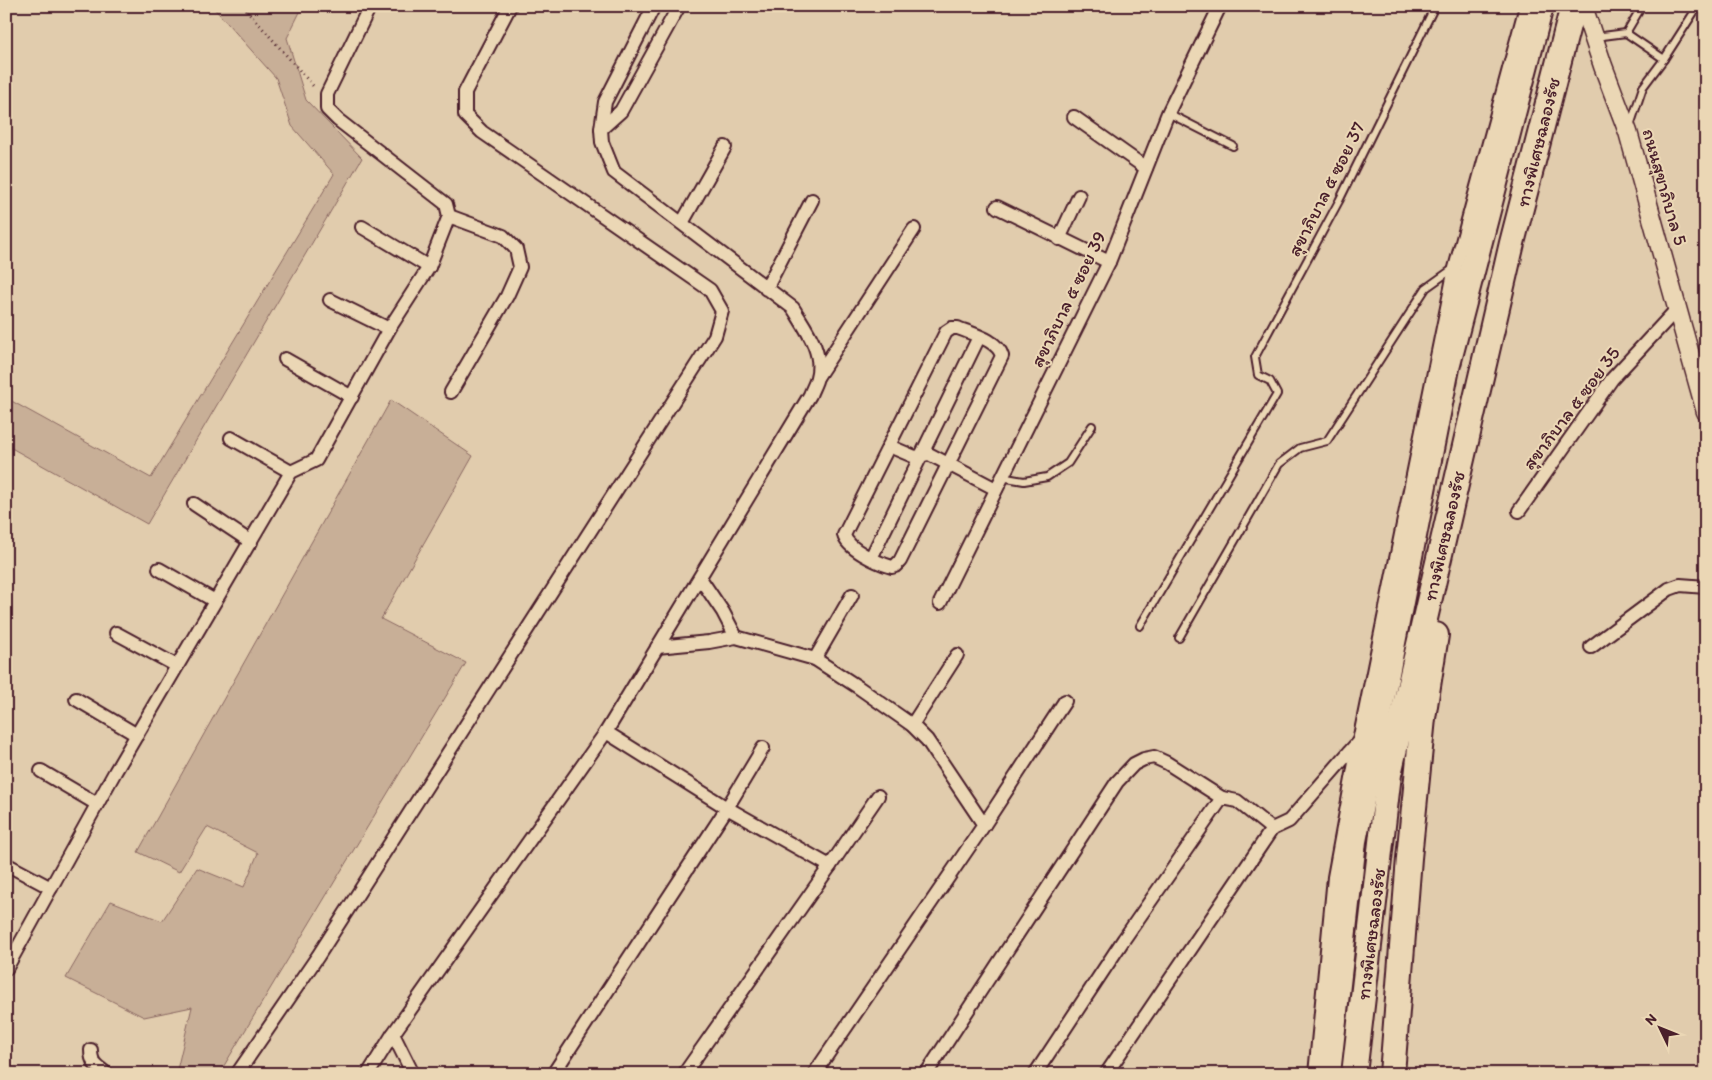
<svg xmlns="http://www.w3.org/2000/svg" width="1712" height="1080" font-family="Itim,'Playpen Sans Thai',sans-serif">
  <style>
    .green { fill: #c8af97; stroke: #896761 }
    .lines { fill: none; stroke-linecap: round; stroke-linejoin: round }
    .lane-casing { stroke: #4a1f2b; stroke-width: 10 }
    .street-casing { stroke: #4a1f2b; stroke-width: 16 }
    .secondary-casing { stroke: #4a1f2b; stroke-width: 21 }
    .highway-casing { stroke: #4a1f2b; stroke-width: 28 }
    .path { stroke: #4a1f2b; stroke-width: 3; stroke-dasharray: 1 4; stroke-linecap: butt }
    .lane { stroke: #ebd7b5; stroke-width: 6 }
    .street { stroke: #ebd7b5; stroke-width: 12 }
    .secondary { stroke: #ebd7b5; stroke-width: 18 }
    .highway { stroke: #ebd7b5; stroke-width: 24 }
    .labels { text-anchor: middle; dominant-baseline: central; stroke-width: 4; stroke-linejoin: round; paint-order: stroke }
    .street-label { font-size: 19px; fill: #4a1f2b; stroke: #ebd7b5 }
  </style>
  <rect width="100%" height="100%" fill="#e1ccad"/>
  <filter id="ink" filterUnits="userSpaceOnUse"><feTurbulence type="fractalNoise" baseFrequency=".02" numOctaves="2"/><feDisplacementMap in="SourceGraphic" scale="10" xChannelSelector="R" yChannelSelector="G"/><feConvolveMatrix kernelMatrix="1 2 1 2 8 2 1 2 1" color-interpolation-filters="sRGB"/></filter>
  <g filter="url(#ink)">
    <g class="green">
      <path d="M212 6H303L287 38 306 100 362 158 147 524 6 445V398L151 478 334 174 292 126 276 78Z"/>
      <path d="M391 400 473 456 381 619 466 663 219 1074H176L192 1007 144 1017 66 978 111 901 162 921 197 868 244 887 258 853 207 827 179 872 138 852Z"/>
    </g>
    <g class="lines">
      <defs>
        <g id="lane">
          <path d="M1626 33 1642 6"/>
          <path d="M1595 37 1626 33 1664 59 1643 87 1630 126"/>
          <path d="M1664 59 1698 6"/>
          <path d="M1168 113 1233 146"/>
          <path d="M1001 477 1024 481 1047 477 1068 463 1092 426"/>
          <path d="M1140 626 1277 394 1270 381 1258 375 1255 357 1339 201 1435 6"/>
          <path d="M1179 638 1279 464 1300 448 1327 441 1426 288 1454 268"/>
        </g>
        <g id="street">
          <path d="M1074 117 1146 168"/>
          <path d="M601 129 621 111 679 6"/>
          <path d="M997 207 1109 262"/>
          <path d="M449 216 503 236 516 249 520 267 507 296 451 392"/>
          <path d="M682 223 725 147"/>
          <path d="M362 227 429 267"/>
          <path d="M1059 239 1079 196"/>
          <path d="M766 289 812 200"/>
          <path d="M330 300 389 329"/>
          <path d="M952 328H958C972 334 998 340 1002 356L900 561 895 566 892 567C878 563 847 549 844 535L946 332Z"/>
          <path d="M285 359 352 397"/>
          <path d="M818 376 914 229"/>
          <path d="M231 438 291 472"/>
          <path d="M889 446 915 457 929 454 996 489"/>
          <path d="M194 504 251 542"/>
          <path d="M1519 511 1612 379 1677 309"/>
          <path d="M871 558 979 337"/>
          <path d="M159 569 215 601"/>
          <path d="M700 578 723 612 736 637"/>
          <path d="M940 603 1109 262 1168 113 1220 6"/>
          <path d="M116 633 177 666"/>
          <path d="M657 647 709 642 736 637 815 659 858 687 912 725 927 740 984 825"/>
          <path d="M1591 647 1669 589 1680 585 1706 587"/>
          <path d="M815 659 852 595"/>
          <path d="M76 699 137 735"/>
          <path d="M912 725 957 655"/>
          <path d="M606 732 727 808 830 866"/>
          <path d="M41 771 97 804"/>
          <path d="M6 864 51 888"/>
          <path d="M6 969 115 772 291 472 316 460 389 329 429 267 449 216 446 204 338 120 327 109V94L370 6"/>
          <path d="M393 1034 413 1074"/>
          <path d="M91 1050C91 1064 97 1066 107 1074"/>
          <path d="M237 1074 318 956 715 336 722 311 710 290 482 132 465 115V92L510 6"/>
          <path d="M368 1074 393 1034 606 732 810 395C812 389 816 383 817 377 824 352 805 328 793 308L614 172 602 142 601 129 605 102 654 6"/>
          <path d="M553 1074 727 808 763 748"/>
          <path d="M684 1074 830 866 878 796"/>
          <path d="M814 1074 984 825 1065 701"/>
          <path d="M926 1074 1117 782 1134 764 1144 759 1154 757 1167 763 1222 798"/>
          <path d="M1035 1074 1124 939 1222 798 1237 801 1272 829"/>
          <path d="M1106 1074 1272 829 1289 821 1359 741"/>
          <path d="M1315 1074 1334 877 1359 741 1455 268 1526 6"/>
        </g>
        <path id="secondary" d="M1583 6 1603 66 1628 132 1706 412"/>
        <g id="highway">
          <path d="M1328 1074 1354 841 1447 368 1541 6"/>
          <path d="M1354 1074 1389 774 1512 243 1573 6"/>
          <path d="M1392 1074 1409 858 1423 718 1436 635"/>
        </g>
      </defs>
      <use href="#lane" class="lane-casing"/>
      <use href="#street" class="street-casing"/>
      <use href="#secondary" class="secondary-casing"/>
      <use href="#highway" class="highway-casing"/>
      <path class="path" d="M243 6 315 88"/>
      <use href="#lane" class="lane"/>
      <use href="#street" class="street"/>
      <use href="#secondary" class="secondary"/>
      <use href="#highway" class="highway"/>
    </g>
  </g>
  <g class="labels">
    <g class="street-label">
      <text transform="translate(1538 142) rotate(-76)">ทางพิเศษฉลองรัช</text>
      <text transform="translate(1665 187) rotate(74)">ถนนสุขาภิบาล 5</text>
      <text transform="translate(1326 189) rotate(-63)">สุขาภิบาล ๕ ซอย 37</text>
      <text transform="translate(1068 299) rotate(-64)">สุขาภิบาล ๕ ซอย 39</text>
      <text transform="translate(1571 408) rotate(-53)">สุขาภิบาล ๕ ซอย 35</text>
      <text transform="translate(1444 536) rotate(-77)">ทางพิเศษฉลองรัช</text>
      <text transform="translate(1371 934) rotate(-83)">ทางพิเศษฉลองรัช</text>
    </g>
  </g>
  <rect width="1712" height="1080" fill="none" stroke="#ebd7b5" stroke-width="25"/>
  <rect x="12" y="12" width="1687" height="1055" fill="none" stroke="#4a1f2b" stroke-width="2" filter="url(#ink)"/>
  <g transform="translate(1660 1028) rotate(313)" stroke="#ebd7b5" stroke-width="4" paint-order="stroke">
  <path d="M0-4L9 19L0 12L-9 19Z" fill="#4a1f2b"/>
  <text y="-8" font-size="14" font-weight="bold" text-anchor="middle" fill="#4a1f2b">N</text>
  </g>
</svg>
